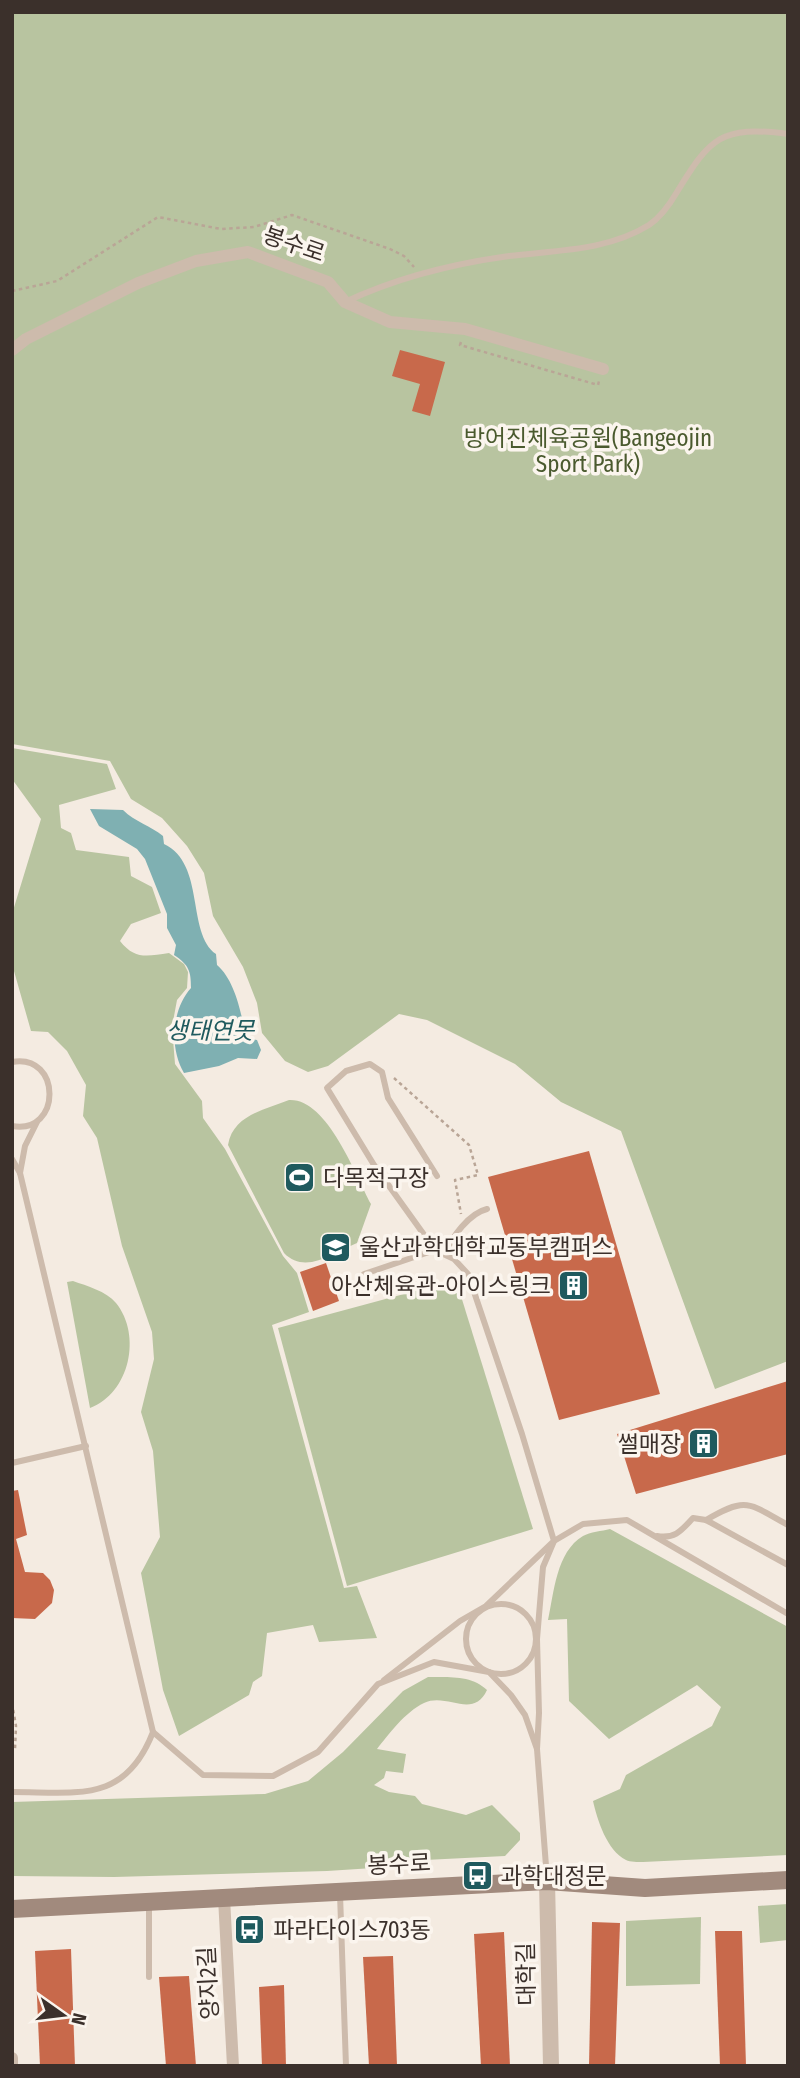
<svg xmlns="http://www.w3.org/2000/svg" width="800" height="2078" font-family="'Fira Sans Condensed','Noto Sans KR',sans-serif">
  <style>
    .green { fill: #b8c4a0 }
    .water { fill: #7fb0b2 }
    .building { fill: #c8694b }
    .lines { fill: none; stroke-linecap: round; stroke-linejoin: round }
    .path { stroke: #b9a596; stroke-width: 2.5; stroke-dasharray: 3.5 3.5; stroke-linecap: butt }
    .service { stroke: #cdbbac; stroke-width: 6 }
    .minor { stroke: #cdbbac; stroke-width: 12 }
    .tertiary { stroke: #cdbbac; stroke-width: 16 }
    .secondary { stroke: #a18a7d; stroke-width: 18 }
    .labels { text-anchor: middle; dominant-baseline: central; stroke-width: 7; stroke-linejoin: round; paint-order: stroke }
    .street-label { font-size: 23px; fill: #3b302b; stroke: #fbf5ee }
    .park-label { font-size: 23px; fill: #4a5a2e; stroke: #fbf5ee }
    .poi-label { font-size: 23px; fill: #3b302b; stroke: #fbf5ee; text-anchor: start }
    .water-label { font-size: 24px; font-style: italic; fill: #1f5a5e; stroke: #fbf5ee }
  </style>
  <rect width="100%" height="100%" fill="#f4ebe1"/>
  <g class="green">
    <path d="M12 12H788V1361L715 1389 621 1131 561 1102 515 1064 427 1020 399 1014 328 1066 308 1072 285 1061 262 1033 257 1003 243 967 213 916 204 873 187 846 162 818 131 799 110 761 12 744Z"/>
    <path d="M12 748 107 764 116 789 59 805 61 828 71 833 76 850 129 857 131 876 152 887 161 913 131 924 120 941C135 960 147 956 169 953L184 964 188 972 187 988 177 1000 172 1027 175 1064 202 1101 203 1118 225 1149 283 1256 297 1273 309 1312 272 1325 344 1588 357 1586 377 1638 319 1642 313 1625 267 1633 262 1676 253 1682 249 1695 179 1736 163 1690 141 1573 160 1537 153 1451 141 1412 154 1359 152 1332 122 1246 97 1138 83 1116 86 1085 67 1051 48 1032 31 1031 12 964V914L41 819 12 779Z"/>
    <path d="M289 1100C327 1098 355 1174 371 1204L357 1243C334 1253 305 1275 284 1253L228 1145C233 1115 264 1110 289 1100Z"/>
    <path d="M456 1280 533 1529 347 1586 278 1328Z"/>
    <path d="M73 1281C87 1286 106 1291 116 1303 142 1335 130 1393 90 1408L67 1282Z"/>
    <path d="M610 1529 788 1627V1855L643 1862C638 1862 630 1862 626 1860 607 1851 597 1819 593 1801L620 1789 626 1775 712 1726 721 1707 697 1685 609 1739 569 1701 567 1619 548 1620C554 1593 556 1552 583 1536 590 1532 602 1531 610 1529Z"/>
    <path d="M428 1677C448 1677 472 1675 487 1690 473 1720 447 1692 424 1703 405 1712 389 1734 377 1749L406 1754 403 1773 386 1771 384 1778 374 1785 389 1792 415 1796 422 1804 466 1815 492 1805 520 1833V1840L505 1856 425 1860 404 1866 327 1871 114 1877 12 1876V1802L265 1794 308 1781 343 1752 403 1691Z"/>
    <path d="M788 1904V1940L760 1943 758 1906Z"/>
    <path d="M701 1917 700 1984 626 1986V1921Z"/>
  </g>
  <path class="water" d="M90 809 123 810C135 822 151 826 163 836L164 844C206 864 186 933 216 954L217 965C235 980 242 1015 246 1038L257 1040 261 1050 257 1059 238 1058 219 1066 184 1073C169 1048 172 1009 191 988 191 971 189 965 174 955L176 945 167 928V914L145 859 137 849 99 826Z"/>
  <g class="building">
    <path d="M400 350 445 362 430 416 412 411 420 384 392 376Z"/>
    <path d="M589 1151 660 1394 559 1420 488 1177Z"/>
    <path d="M326 1263 339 1301 313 1311 300 1272Z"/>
    <path d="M788 1381V1454L636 1494 617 1434Z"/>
    <path d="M18 1490 27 1535 16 1539 25 1572 43 1573 50 1580 54 1590 52 1603 35 1619 12 1618V1491Z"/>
    <path d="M592 1922 620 1923 615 2066H589Z"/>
    <path d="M715 1931H742L746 2066H720Z"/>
    <path d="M504 1932 510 2066H481L474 1934Z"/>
    <path d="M71 1949 75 2066H40L35 1951Z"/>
    <path d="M393 1956 397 2066H369L363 1957Z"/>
    <path d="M189 1976 196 2066H166L159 1977Z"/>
    <path d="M284 1985 286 2066H262L259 1987Z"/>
  </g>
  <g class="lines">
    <g class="path">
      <path d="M12 291 57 281 158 217 221 229 254 227 292 215 390 249 404 256 414 267"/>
      <path d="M461 342 460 345 598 385 599 381"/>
      <path d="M394 1078 469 1145 478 1175 455 1180 461 1214"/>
      <path d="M12 1703 16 1726 15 1749H12"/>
    </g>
    <g class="service">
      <path d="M345 302C398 277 451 264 509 256 557 250 607 251 649 225 661 217 670 204 677 192 710 138 721 125 788 134"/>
      <path d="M12 1062C62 1053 62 1135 12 1126"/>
      <path d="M12 1159 20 1173 153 1732 203 1775 273 1776 318 1752 378 1684 434 1662 489 1672 511 1695 525 1715 537 1749"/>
      <path d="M20 1173 25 1146 37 1122"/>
      <path d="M435 1250 374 1165 327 1088 346 1071 370 1064 382 1072 388 1098 437 1176"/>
      <path d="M446 1253C451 1237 470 1213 487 1209"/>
      <path d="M364 1274 435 1250 454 1259 468 1274 522 1434 554 1541 486 1606 460 1621 384 1680"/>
      <path d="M12 1463 86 1446"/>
      <path d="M706 1520C747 1496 748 1503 788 1525"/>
      <path d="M657 1536C675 1539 681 1531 693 1518L706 1520 788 1565"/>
      <circle cx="501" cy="1639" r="35"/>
      <path d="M12 1792C78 1792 125 1804 153 1732"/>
      <path d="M547 1879 537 1749 539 1713 537 1639 543 1567 554 1541 583 1524 627 1520 788 1614"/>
      <path d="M340 1894 346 2066"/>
      <path d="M149 1977V1904"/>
    </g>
    <g class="minor">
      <path d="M12 350 26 339 138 283 196 261 248 252 328 282 345 302 390 322 465 329 603 369"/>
      <path d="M224 1898 233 2066"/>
      <path d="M12 2058V2066"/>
    </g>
    <path class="tertiary" d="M547 1881 551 2066"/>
    <path class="secondary" d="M12 1909 547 1881 645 1888 788 1880"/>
  </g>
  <defs>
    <symbol id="stadium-square" viewBox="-11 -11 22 22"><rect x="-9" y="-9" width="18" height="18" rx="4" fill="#1f5a5e" stroke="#fbf5ee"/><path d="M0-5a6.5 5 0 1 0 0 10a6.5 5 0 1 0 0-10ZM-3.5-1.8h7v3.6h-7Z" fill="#fff"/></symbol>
    <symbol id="university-square" viewBox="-11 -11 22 22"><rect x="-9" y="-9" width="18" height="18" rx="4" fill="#1f5a5e" stroke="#fbf5ee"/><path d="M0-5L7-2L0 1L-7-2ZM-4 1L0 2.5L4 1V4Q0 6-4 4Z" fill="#fff"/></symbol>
    <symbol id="building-square" viewBox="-11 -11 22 22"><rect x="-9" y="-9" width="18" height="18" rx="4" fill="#1f5a5e" stroke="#fbf5ee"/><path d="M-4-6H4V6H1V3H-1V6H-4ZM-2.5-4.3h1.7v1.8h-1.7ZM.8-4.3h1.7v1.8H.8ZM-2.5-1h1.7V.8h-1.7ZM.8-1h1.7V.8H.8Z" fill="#fff"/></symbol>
    <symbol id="bus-square" viewBox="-11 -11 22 22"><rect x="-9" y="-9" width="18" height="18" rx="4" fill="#1f5a5e" stroke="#fbf5ee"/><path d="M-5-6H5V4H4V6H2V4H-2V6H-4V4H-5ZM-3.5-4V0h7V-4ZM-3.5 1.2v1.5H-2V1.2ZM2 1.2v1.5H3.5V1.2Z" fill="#fff"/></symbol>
  </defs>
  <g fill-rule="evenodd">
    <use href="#stadium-square" x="282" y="1160" width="35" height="35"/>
    <use href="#university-square" x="318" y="1230" width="35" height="35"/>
    <use href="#building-square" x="556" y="1268" width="35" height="35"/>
    <use href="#building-square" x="686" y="1426" width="35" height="35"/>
    <use href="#bus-square" x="460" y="1858" width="35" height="35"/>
    <use href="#bus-square" x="232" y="1912" width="35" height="35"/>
  </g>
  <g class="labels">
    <g class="street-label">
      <text transform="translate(294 244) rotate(19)">봉수로</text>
      <text transform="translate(399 1864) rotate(-3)">봉수로</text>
      <text transform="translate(526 1974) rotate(-91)">대학길</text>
      <text transform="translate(208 1983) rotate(-93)">양지2길</text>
    </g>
    <g class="park-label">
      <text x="588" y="438">방어진체육공원(Bangeojin<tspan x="588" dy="26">Sport Park)</tspan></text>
    </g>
    <g class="poi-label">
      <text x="323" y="1178">다목적구장</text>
      <text x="359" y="1247">울산과학대학교동부캠퍼스</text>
      <text x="551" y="1286" text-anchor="end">아산체육관-아이스링크</text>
      <text x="681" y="1444" text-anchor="end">썰매장</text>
      <text x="501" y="1876">과학대정문</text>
      <text x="273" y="1930">파라다이스703동</text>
    </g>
    <g class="water-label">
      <text x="210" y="1031">생태연못</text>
    </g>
  </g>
  <rect width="800" height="2078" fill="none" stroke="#3b302b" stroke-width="28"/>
  <g transform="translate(63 2015) rotate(104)" stroke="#fbf5ee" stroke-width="5" paint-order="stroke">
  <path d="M0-5L12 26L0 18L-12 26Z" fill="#3b302b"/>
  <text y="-10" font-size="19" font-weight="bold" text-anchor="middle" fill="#3b302b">N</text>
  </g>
</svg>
